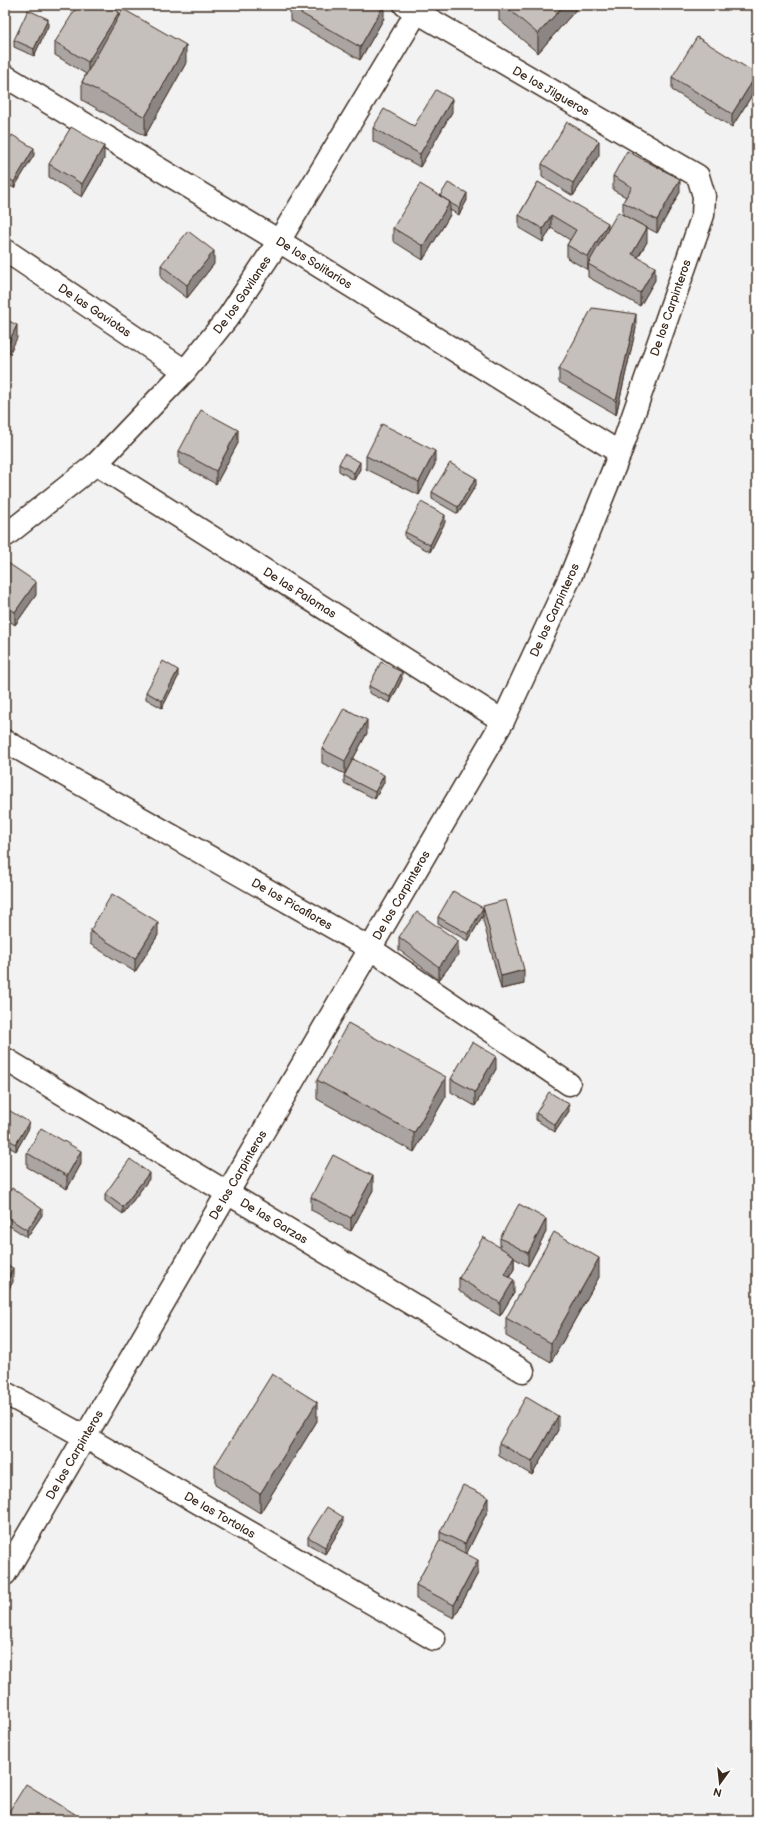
<svg xmlns="http://www.w3.org/2000/svg" width="762" height="1825" viewBox="0 0 762 1825" font-family="'Balsamiq Sans',sans-serif">
  <style>
    .lines { fill: none; stroke-linecap: round; stroke-linejoin: round }
    .street-casing { stroke: #3b2a1e; stroke-width: 25 }
    .street { stroke: #fff; stroke-width: 22 }
    .wall { fill: #aaa5a3; stroke: #3b2a1e }
    .shaded-wall { fill: #8b8684; stroke: #3b2a1e }
    .building { fill: #c6c0bd; stroke: #3b2a1e }
    .labels { text-anchor: middle; stroke-width: 3.5; stroke-linejoin: round; paint-order: stroke }
    .street-label { font-size: 12px; fill: #3b2a1e; stroke: #fff }
  </style>
  <rect width="100%" height="100%" fill="#f3f2f2"/>
  <filter id="ink" filterUnits="userSpaceOnUse"><feTurbulence type="fractalNoise" baseFrequency=".025" numOctaves="2"/><feDisplacementMap in="SourceGraphic" scale="8" xChannelSelector="R" yChannelSelector="G"/><feConvolveMatrix kernelMatrix="1 2 1 2 8 2 1 2 1" color-interpolation-filters="sRGB"/></filter>
  <g filter="url(#ink)">
    <g class="lines">
      <defs>
        <g id="street">
          <path id="s1" d="M5,76L279,241L620,453"/>
          <path id="s2" d="M5,250L185,371"/>
          <path id="s3" d="M96,464L503,721"/>
          <path id="s4" d="M5,536L96,464L185,371L229,316L279,241L421,5"/>
          <path id="s5" d="M5,741L371,949L569,1084"/>
          <path id="s6" d="M5,1059L523,1371"/>
          <path id="s7" d="M5,1393L85,1437L434,1639"/>
          <path id="s8" d="M5,1574L503,721L571,575L620,453L703,215L704,196L698,176L405,5"/>
        </g>
      </defs>
      <use href="#street" class="street-casing"/>
      <use href="#street" class="street"/>
    </g>
    <path class="wall" d="M499,5H580L538,53L499,20Z
      M290,7L384,18L360,60L290,20Z
      M119,17L186,63L145,136L82,100V82L86,74L55,55V42Z
      M48,26L34,56L14,47V40Z
      M672,77L757,87L732,127L672,90Z
      M452,112L420,167L373,141V128L414,126Z
      M5,147L34,155L14,188L5,183Z
      M599,155L573,196L542,177V164Z
      M104,159L82,197L49,177V164Z
      M613,176L680,192L657,233L623,215V202L626,197L613,190Z
      M538,182L608,229L647,242L638,257L655,280L640,306L588,277V269V270L567,258V245L570,240L551,228L543,242L519,228V215Z
      M440,196L467,200L459,215L450,210V215L423,260L393,241V228Z
      M214,264L187,298L161,278V265Z
      M636,328L616,415L559,382V369Z
      M238,443L216,484L179,464V451Z
      M366,456L435,464L419,495L366,469Z
      M339,464L360,469L354,480L339,471Z
      M476,485L458,514L432,499V492Z
      M445,522L430,552L405,538V532Z
      M5,561L36,595L15,625L5,618Z
      M178,677L162,708L146,699V692Z
      M402,679L390,703L369,693V686Z
      M367,733L353,759L384,782L375,799L344,783V776L345,774L322,763V749Z
      M483,908L524,984L501,989L483,920V915L468,941L438,924V917Z
      M90,931L158,935L135,972L90,944Z
      M399,937L458,955L439,980L399,950Z
      M496,1069L475,1106L451,1092V1079Z
      M317,1080L446,1096L414,1152L317,1099Z
      M5,1108L29,1128L16,1151L5,1145Z
      M569,1111L555,1132L536,1120V1113Z
      M27,1153L81,1164L67,1189L27,1167Z
      M149,1179L123,1214L105,1201V1194Z
      M373,1190L351,1231L311,1210V1197Z
      M5,1198L42,1215L27,1237L5,1223Z
      M546,1232L528,1266L514,1258V1269L509,1277L514,1293L500,1316L459,1291V1278L500,1248V1238Z
      M599,1277L551,1362L506,1336V1318Z
      M317,1421L260,1513L215,1485V1466Z
      M558,1430L532,1475L499,1456V1443Z
      M488,1510L466,1554L478,1573L454,1618L416,1599V1585L440,1541V1532Z
      M343,1524L325,1554L308,1544V1537Z"/>
    <path class="shaded-wall" d="M384,5V18L360,60V47Z
      M564,5H580L538,53V34Z
      M119,12V25L88,75V62Z
      M48,19V26L34,56V49Z
      M186,45V63L145,136V117Z
      M757,74V87L732,127V114Z
      M452,99V112L420,167V154Z
      M599,141V155L573,196V183Z
      M104,146V159L82,197V184Z
      M34,148V155L14,188V182Z
      M680,179V192L657,233V220Z
      M467,193V200L459,215V208Z
      M450,202V215L423,260V246Z
      M551,215V228L543,242V229Z
      M608,223V236L588,264V270V257Z
      M647,228V242L632,267V254Z
      M214,251V264L187,298V285Z
      M655,267V280L640,306V293Z
      M636,314V328L616,415V401Z
      M17,325V338L5,363V350Z
      M238,430V443L216,484V471Z
      M435,451V464L419,495V482Z
      M360,462V469L354,480V473Z
      M476,478V485L458,514V507Z
      M445,515V522L430,552V545Z
      M36,582V595L15,625V612Z
      M178,670V677L162,708V701Z
      M402,672V679L390,703V697Z
      M367,720V733L345,774V761Z
      M384,775V782L375,799V792Z
      M483,908V915L468,941V934Z
      M158,922V935L135,972V959Z
      M458,941V955L439,980V967Z
      M524,970V984L501,989V976Z
      M496,1056V1069L475,1106V1092Z
      M446,1077V1096L414,1152V1133Z
      M569,1104V1111L555,1132V1125Z
      M29,1122V1128L16,1151V1144Z
      M81,1151V1164L67,1189V1176Z
      M149,1173V1179L123,1214V1207Z
      M373,1176V1190L351,1231V1218Z
      M42,1209V1215L27,1237V1230Z
      M546,1219V1232L528,1266V1253Z
      M514,1256V1269L504,1287V1274Z
      M599,1258V1277L551,1362V1343Z
      M13,1268V1282L5,1296V1283Z
      M514,1280V1293L500,1316V1303Z
      M317,1402V1421L260,1513V1494Z
      M558,1416V1430L532,1475V1462Z
      M488,1497V1510L465,1557V1544Z
      M343,1517V1524L325,1554V1547Z
      M478,1560V1573L454,1618V1605Z
      M75,1814V1820H71Z"/>
    <path class="building" d="M78,5H108L119,12L88,62L55,42Z
      M292,5H384L360,47L290,7Z
      M504,5H564L538,34Z
      M123,9L186,45L145,117L82,82Z
      M28,10L48,19L34,49L14,40Z
      M697,37L757,74L732,114L672,77Z
      M436,90L452,99L420,154L373,128L384,109L414,126Z
      M567,122L599,141L573,183L542,164Z
      M71,127L104,146L82,184L49,164Z
      M12,135L34,148L14,182L5,176V147Z
      M627,151L680,179L657,220L623,202L632,187L613,176Z
      M538,182L608,223L588,257L567,245L576,230L551,215L543,229L519,215Z
      M448,183L467,193L459,208L450,203V202L440,196Z
      M420,184L450,202L423,246L393,228Z
      M618,212L647,228L632,254L655,267L640,293L588,264Z
      M188,231L214,251L187,285L161,265Z
      M592,308L636,314L616,401L559,369Z
      M5,319L17,325L5,350Z
      M201,410L238,430L216,471L179,451Z
      M382,424L435,451L419,482L366,456Z
      M344,454L360,462L354,473L339,464Z
      M450,463L476,478L458,507L432,492Z
      M421,502L445,515L430,545L405,532Z
      M5,561L36,582L15,612L5,605Z
      M163,661L178,670L162,701L146,692Z
      M381,662L402,672L390,697L369,686Z
      M344,708L367,720L345,761L322,749Z
      M353,759L384,775L375,792L344,776Z
      M453,891L483,908L468,934L438,917Z
      M112,894L158,922L135,959L90,931Z
      M506,900L524,970L501,976L483,906Z
      M417,912L458,941L439,967L399,937Z
      M348,1023L446,1077L414,1133L317,1080Z
      M472,1042L496,1056L475,1092L451,1079Z
      M549,1092L569,1104L555,1125L536,1113Z
      M5,1108L29,1122L16,1144L5,1138Z
      M41,1128L81,1151L67,1176L27,1153Z
      M333,1155L373,1176L351,1218L311,1197Z
      M130,1159L149,1173L123,1207L105,1194Z
      M12,1188L42,1209L27,1230L5,1216V1198Z
      M519,1204L546,1219L528,1253L500,1238Z
      M554,1232L599,1258L551,1343L506,1318Z
      M483,1237L514,1256L504,1274L514,1280L500,1303L459,1278Z
      M5,1264L13,1268L5,1283Z
      M272,1374L317,1402L260,1494L215,1466Z
      M526,1397L558,1416L532,1462L499,1443Z
      M463,1485L488,1497L465,1544L440,1532Z
      M327,1507L343,1517L325,1547L308,1537Z
      M440,1540L478,1560L454,1605L416,1585Z
      M26,1784L75,1814L71,1820H5V1818Z"/>
  </g>
  <g class="labels">
    <g class="street-label">
      <text transform="translate(551 91) rotate(30)" y="4">De los Jilgueros</text>
      <text dy="4" stroke="none"><textPath href="#s1" startOffset="361">De los Solitarios</textPath></text>
      <text dy="4" stroke="none"><textPath href="#s4" startOffset="340">De los Gavilanes</textPath></text>
      <text dy="4" stroke="none"><textPath href="#s8" startOffset="1434">De los Carpinteros</textPath></text>
      <text dy="4" stroke="none"><textPath href="#s2" startOffset="108">De las Gaviotas</textPath></text>
      <text dy="4" stroke="none"><textPath href="#s3" startOffset="241">De las Palomas</textPath></text>
      <text dy="4" stroke="none"><textPath href="#s8" startOffset="1110">De los Carpinteros</textPath></text>
      <text dy="4" stroke="none"><textPath href="#s8" startOffset="786">De los Carpinteros</textPath></text>
      <text dy="4" stroke="none"><textPath href="#s5" startOffset="330">De los Picaflores</textPath></text>
      <text dy="4" stroke="none"><textPath href="#s8" startOffset="462">De los Carpinteros</textPath></text>
      <text dy="4" stroke="none"><textPath href="#s6" startOffset="314">De las Garzas</textPath></text>
      <text dy="4" stroke="none"><textPath href="#s8" startOffset="138">De los Carpinteros</textPath></text>
      <text dy="4" stroke="none"><textPath href="#s7" startOffset="247">De las Tortolas</textPath></text>
    </g>
  </g>
  <rect width="762" height="1825" fill="none" stroke="#fff" stroke-width="20"/>
  <rect x="10" y="10" width="742" height="1805" fill="none" stroke="#3b2a1e" stroke-width="1.5" filter="url(#ink)"/>
  <g transform="translate(720 1783) rotate(195)" stroke="#ffffff" stroke-width="3" paint-order="stroke">
  <path d="M0-3L7 15L0 10L-7 15Z" fill="#3b2a1e"/>
  <text y="-6" font-size="11" font-weight="bold" text-anchor="middle" fill="#3b2a1e">N</text>
  </g>
</svg>
